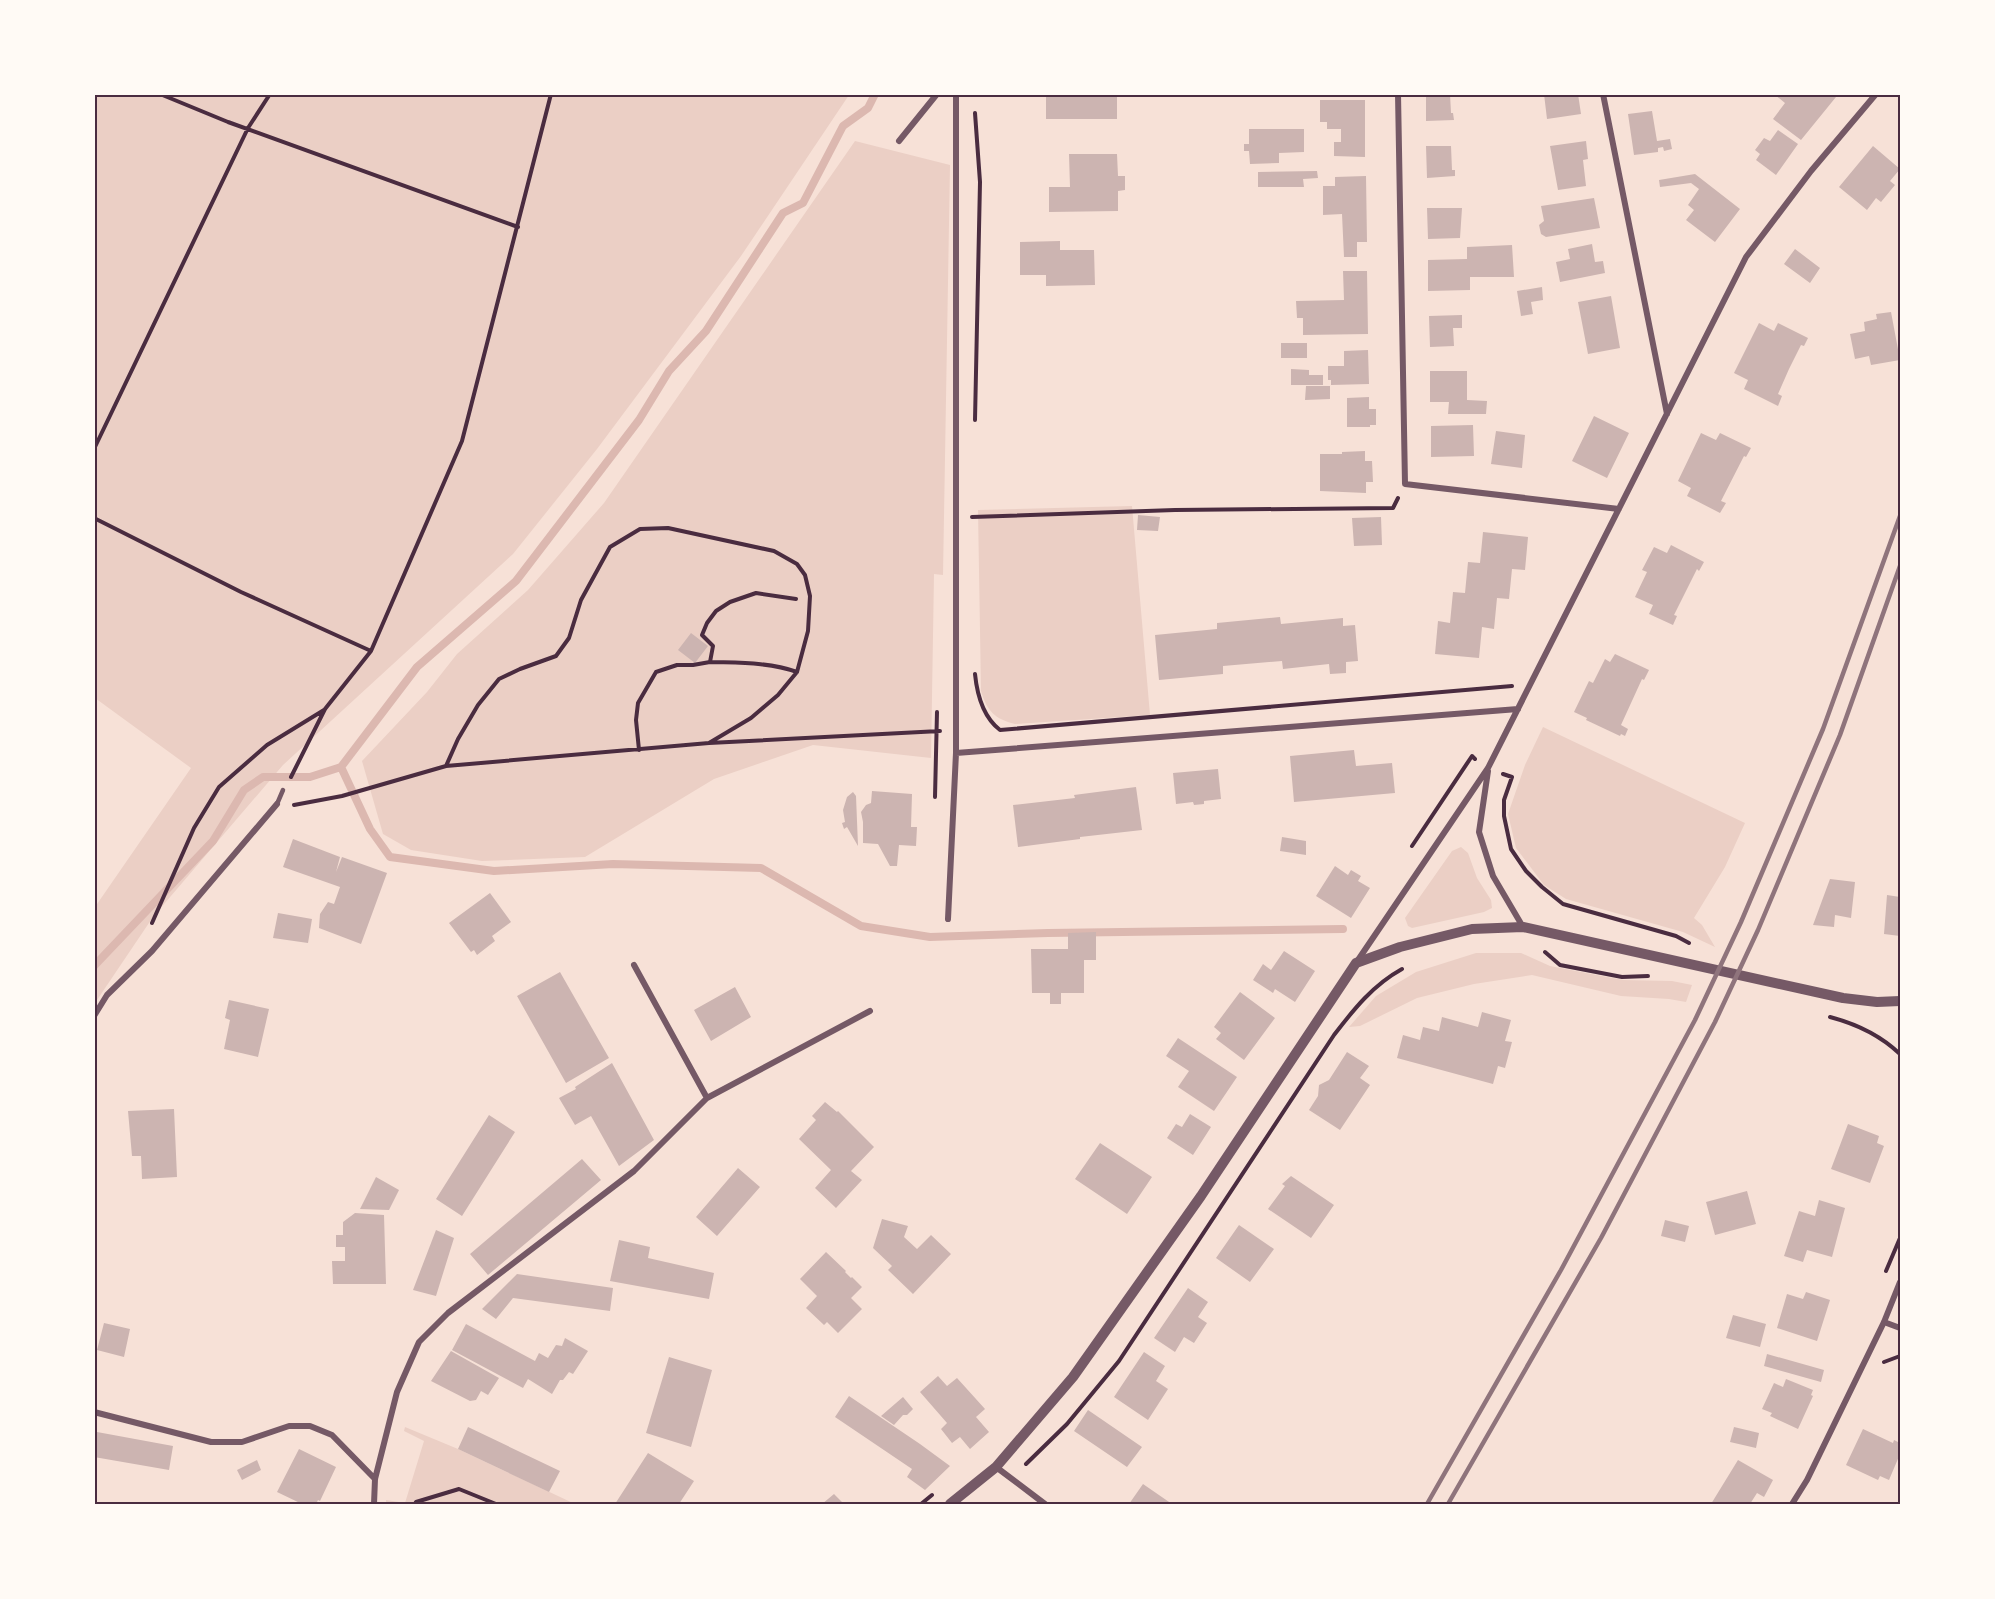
<svg xmlns="http://www.w3.org/2000/svg" width="1995" height="1599" viewBox="0 0 1995 1599" font-family="'IBM Plex Sans',sans-serif">
  <style>
    .green { fill: #ebcfc5 }
    .lines { fill: none; stroke-linecap: round; stroke-linejoin: round }
    .stream { stroke: #dcb8b0; stroke-width: 8 }
    .building { fill: #ccb4b1 }
    .path { stroke: #4a2c40; stroke-width: 4 }
    .service { stroke: #755966; stroke-width: 4.5 }
    .minor { stroke: #755966; stroke-width: 6 }
    .tertiary { stroke: #755966; stroke-width: 10 }
    .rail { stroke: #8f747c; stroke-width: 4.5 }
    .neatline { fill: none; stroke: #4a2c40; stroke-width: 2 }
  </style>
  <rect width="100%" height="100%" fill="#f7e1d7"/>
  <path class="green" d="M95,95H849L741,256L597,449L513,554L283,765L153,917L95,1003V907L191,768L95,698Z
    M855,141L950,165L943,575L934,574L931,758L813,745L714,779L585,857L482,861L411,850L383,834L362,761L427,692L457,654L528,590L604,503Z
    M1132,506L1150,715L1015,724C995,719 987,711 981,691L978,510Z
    M1543,727L1745,823L1725,867L1694,918L1702,925L1715,947L1683,932L1566,899L1544,885L1516,848L1508,814L1525,765Z
    M1461,847L1468,853L1477,878L1491,900L1492,908L1484,912L1412,928L1408,926L1405,918L1452,851Z
    M1476,953H1521L1550,966L1623,980L1672,981L1692,985L1686,1002L1669,999L1621,996L1532,975L1474,984L1417,998L1360,1026L1349,1027L1376,996L1416,972Z
    M405,1427L458,1449L575,1504H386V1500L405,1503L424,1441L404,1431Z"/>
  <g class="lines">
    <path class="stream" d="M341,767L370,829L390,857L494,871L613,864L761,868L861,926L930,937L1048,933L1343,929
      M94,966L213,841L244,790L263,777H310L341,767L417,667L516,581L639,420L669,371L706,331L783,213L803,203L843,126L868,108L875,94"/>
  </g>
  <path class="building" d="M1046,94H1117V119H1046Z
    M1426,94H1450L1451,113H1453L1454,120L1426,121Z
    M1544,94H1578L1581,114L1547,119Z
    M1774,94H1834L1836,97L1801,140L1773,119L1785,103Z
    M1320,100H1365V157L1334,156V142H1341V129H1327V122H1320Z
    M1652,111L1657,141L1670,139L1672,149L1664,151L1663,147L1658,148V152L1634,155L1628,114Z
    M1249,129H1304V152L1279,153V163L1250,164L1249,151H1244V144H1249Z
    M1778,130L1798,144L1776,175L1756,160L1760,154L1755,150L1764,138L1770,141Z
    M1586,141L1588,159L1583,160L1586,186L1558,190L1550,146Z
    M1426,146H1451L1452,170H1455V176L1427,178Z
    M1873,146L1900,169L1890,181L1895,185L1881,202L1876,198L1867,210L1839,187Z
    M1069,154H1117L1118,176H1125V190L1118,191V211L1049,212V187H1070Z
    M1317,171L1318,178L1303,179L1304,187H1258V172Z
    M1695,174L1740,209L1715,242L1686,220L1694,210L1688,205L1699,189L1691,183L1660,187L1659,180Z
    M1366,176L1367,242H1357V257H1344L1342,214L1323,215V186H1335V177Z
    M1594,198L1600,228L1546,237L1541,234L1539,225L1544,221L1541,206Z
    M1427,208H1462L1460,238L1428,239Z
    M1060,241V250H1094L1095,285L1046,286V275H1020V242Z
    M1592,244L1595,262L1603,261L1605,273L1560,282L1556,262L1570,259L1568,249Z
    M1512,245L1514,277H1470V290L1428,291V260L1467,259V247Z
    M1795,249L1820,268L1810,283L1784,264Z
    M1343,271H1367L1368,334L1303,335V318H1297L1296,301L1344,300Z
    M1542,287L1543,300L1531,302L1533,314L1521,316L1517,291Z
    M1611,296L1620,348L1588,354L1578,302Z
    M1891,312L1900,360L1871,365L1869,356L1855,359L1850,334L1865,331L1864,322L1877,319L1876,314Z
    M1462,315V328H1453L1454,346L1430,347L1429,316Z
    M1759,323L1774,331L1778,323L1808,338L1804,346L1801,345L1789,369L1778,394L1782,396L1778,406L1744,389L1748,380L1734,373Z
    M1281,343H1307V358H1281Z
    M1368,350L1369,384L1331,385V380H1328V366H1344V351Z
    M1291,369L1309,370V375H1323V385H1291Z
    M1430,371H1467V400L1487,401L1486,414H1448L1449,402H1430Z
    M1306,386H1330V399L1305,400Z
    M1369,397V409H1376V425H1370V427H1347V398Z
    M1594,416L1629,433L1607,478L1572,461Z
    M1473,425L1474,456L1431,457V426Z
    M1496,431L1525,435L1522,468L1491,464Z
    M1701,433L1716,440L1720,433L1751,448L1746,457L1744,456L1721,501L1726,503L1720,513L1687,496L1691,488L1678,481Z
    M1365,451V461H1372L1373,482H1366V493L1320,491V454H1342V452Z
    M1138,515L1160,517L1158,531L1137,530Z
    M1381,517L1382,545L1354,546L1352,518Z
    M1483,532L1528,537L1525,570L1512,569L1509,599L1497,598L1494,629L1482,627L1479,658L1435,654L1438,621L1450,623L1453,592L1465,593L1468,562L1480,563Z
    M1671,545L1704,562L1699,571L1697,569L1674,615L1677,616L1673,625L1649,614L1653,605L1635,597L1647,572L1642,570L1654,547L1667,553Z
    M1280,617L1281,624L1343,618V626L1355,625L1358,661L1346,662V673L1330,674L1329,664L1283,669L1282,661L1223,666V674L1159,680L1155,635L1217,629V623Z
    M691,633L708,646L695,663L678,650Z
    M1615,654L1649,670L1644,680L1642,679L1621,725L1628,729L1625,736L1621,734L1620,736L1586,720L1587,718L1574,712L1589,681L1593,683L1605,659L1610,662Z
    M1354,750L1356,766L1392,763L1395,793L1294,802L1290,756Z
    M1218,769L1221,799L1204,801V804L1194,805L1193,802L1176,804L1173,773Z
    M1136,787L1142,830L1080,837V839L1018,847L1013,805L1075,798L1074,795Z
    M872,791L912,794L911,827H917L916,846L899,845L897,866H890L878,844L863,843V822L861,812L866,805L871,803Z
    M853,792L856,796L858,846L847,827L844,829L842,823L845,822L843,810L847,797Z
    M1282,837L1306,841V855L1280,851Z
    M293,839L340,857L336,872L342,857L387,873L361,944L319,928L320,914L328,902L334,904L340,887L283,867Z
    M1335,866L1348,875L1351,870L1361,876L1358,881L1370,888L1351,918L1316,896Z
    M1830,879L1855,882L1851,918L1835,915L1834,927L1813,925Z
    M490,893L511,922L492,936L495,941L477,955L474,950L471,952L449,923Z
    M1887,895L1900,897V936L1884,934Z
    M278,913L312,919L308,943L273,938Z
    M1096,932V960H1084V993H1061V1004H1050V993H1032L1031,949H1068V933Z
    M1284,951L1315,971L1295,1002L1275,989L1273,993L1253,980L1263,964L1271,970Z
    M560,972L609,1058L566,1083L517,996Z
    M735,987L751,1017L711,1041L694,1010Z
    M1240,992L1275,1018L1244,1060L1216,1039L1221,1033L1214,1027Z
    M229,1000L269,1009L258,1057L224,1049L230,1020L225,1018Z
    M1482,1012L1511,1020L1505,1041L1512,1042L1505,1068L1498,1066L1493,1084L1397,1058L1403,1035L1420,1040L1423,1027L1439,1031L1442,1017L1478,1027Z
    M1178,1038L1237,1077L1214,1111L1178,1087L1189,1071L1166,1056Z
    M1347,1052L1369,1066L1360,1078L1370,1085L1340,1130L1309,1110L1318,1096L1319,1085L1329,1080Z
    M612,1063L654,1140L619,1166L591,1116L575,1125L559,1098L576,1089L575,1087Z
    M825,1102L837,1112L838,1111L874,1147L851,1171L862,1180L836,1208L815,1188L831,1170L799,1139L816,1120L812,1116Z
    M174,1109L177,1177L142,1179L141,1156H132L128,1111Z
    M1190,1114L1211,1127L1193,1155L1167,1138L1176,1124L1182,1127Z
    M489,1115L515,1132L462,1216L436,1199Z
    M1848,1124L1879,1136L1877,1143L1884,1146L1870,1183L1831,1169Z
    M1100,1143L1152,1177L1127,1214L1075,1179Z
    M582,1159L601,1180L488,1275L470,1254Z
    M738,1168L760,1187L717,1236L696,1217Z
    M1291,1176L1334,1205L1311,1238L1268,1209L1285,1186L1282,1184Z
    M376,1177L399,1190L389,1210L360,1209Z
    M1747,1191L1756,1224L1715,1235L1706,1202Z
    M1819,1200L1845,1208L1832,1257L1807,1250L1803,1262L1784,1256L1799,1211L1815,1216Z
    M355,1213L384,1215L386,1284H333L332,1261H345V1247H336V1235H343V1222Z
    M882,1219L908,1226L904,1237L917,1249L931,1235L951,1254L913,1294L888,1270L892,1266L873,1248Z
    M1665,1220L1689,1226L1685,1242L1661,1236Z
    M1239,1225L1274,1249L1250,1282L1216,1258Z
    M436,1230L454,1238L436,1296L413,1290Z
    M619,1240L650,1247L648,1258L714,1273L709,1299L610,1281Z
    M826,1252L846,1271L845,1272L851,1278L852,1277L862,1287L851,1298L862,1309L838,1333L827,1322L824,1325L806,1308L817,1296L800,1279Z
    M517,1274L613,1288L610,1311L513,1298L496,1319L482,1309Z
    M1188,1288L1208,1302L1198,1317L1207,1323L1194,1343L1184,1337L1175,1352L1154,1338Z
    M1806,1292L1830,1300L1817,1341L1777,1328L1787,1294L1803,1299Z
    M1733,1315L1766,1324L1760,1347L1726,1338Z
    M104,1323L130,1329L124,1357L97,1350Z
    M466,1324L535,1361L539,1353L548,1358L556,1345L562,1346L565,1338L588,1351L573,1374L569,1372L563,1380H560L552,1394L528,1379L523,1388L452,1350Z
    M451,1351L499,1378L488,1395L481,1391L476,1400L470,1401L431,1381Z
    M1144,1352L1165,1366L1156,1381L1168,1389L1148,1420L1114,1397Z
    M1767,1354L1824,1370L1821,1382L1764,1366Z
    M669,1357L712,1370L691,1447L646,1433Z
    M938,1376L947,1386L957,1378L985,1409L976,1417L989,1432L970,1449L960,1437L952,1443L941,1429L947,1423L920,1392Z
    M1786,1379L1813,1390L1811,1395L1813,1396L1798,1429L1770,1416L1772,1413L1762,1409L1774,1383L1783,1387Z
    M849,1396L920,1444L950,1466L925,1490L907,1477L912,1469L835,1417Z
    M903,1397L913,1409L907,1415H903L894,1425L881,1416Z
    M1088,1410L1142,1447L1127,1467L1074,1431Z
    M468,1427L560,1471L549,1492L458,1449Z
    M1734,1427L1759,1433L1756,1448L1730,1442Z
    M1863,1429L1893,1443L1894,1440L1900,1443V1454L1889,1480L1880,1476L1878,1480L1846,1465Z
    M97,1432L173,1446L169,1470L94,1457Z
    M299,1449L336,1467L320,1501L318,1500L316,1504H302L277,1492Z
    M648,1453L694,1481L679,1504H615Z
    M257,1460L261,1470L242,1480L237,1470Z
    M1738,1460L1773,1480L1764,1497L1757,1493L1750,1504H1711Z
    M1143,1484L1172,1504H1129Z
    M834,1494L844,1504H822Z"/>
  <g class="lines">
    <path class="path" d="M160,94L228,122L518,227
      M975,113L980,182L975,420
      M94,449L248,128L270,94
      M972,517L1175,510L1393,508L1398,498
      M94,518L241,592L371,651
      M710,662C739,663 769,662 797,672
      M975,674C977,694 983,717 1000,730L1512,686
      M639,750L636,720L638,703L656,672L677,665H693L710,662L713,646L702,635L707,623L716,611L730,602L756,593L796,599
      M446,766L458,739L478,705L499,679L520,669L556,656L569,638L581,600L610,547L640,529L668,528L774,551L797,564L805,575L810,596L808,631L797,672L778,695L751,718L709,743
      M1503,774L1512,777L1504,800V816L1511,849L1526,871L1542,887L1563,904L1676,936L1689,943
      M291,777L325,709L371,651L462,441L551,94
      M935,797L937,712
      M294,805L342,796L446,766L709,743L940,731
      M1412,846L1472,756L1475,759
      M152,923L194,828L219,787L267,745L324,710
      M1545,952L1560,965L1622,977L1648,976
      M1830,1017C1857,1024 1880,1035 1900,1054
      M1886,1271L1900,1238
      M1884,1362L1900,1356
      M1026,1464L1067,1424L1119,1361L1334,1035C1354,1009 1373,985 1402,969
      M415,1504L416,1502L459,1489L496,1504
      M921,1504L932,1495"/>
    <path class="service" d="M277,804L283,790"/>
    <path class="minor" d="M1398,94L1405,484L1619,509
      M1603,94L1667,414
      M899,141L937,94
      M956,753L1518,709
      M1488,771L1479,832L1493,876L1523,927
      M948,919L956,753V94
      M1358,960L1488,768L1746,257L1811,171L1876,94
      M634,965L707,1098
      M94,1016L107,995L152,951L277,804
      M1884,1322L1900,1328
      M94,1412L211,1442H242L289,1426H310L332,1435L375,1479
      M996,1467L1045,1504
      M374,1504L375,1479L397,1392L419,1342L448,1313L634,1171L707,1098L870,1011
      M1792,1504L1807,1480L1884,1322L1900,1282"/>
    <path class="tertiary" d="M950,1504L996,1467L1073,1377L1201,1196L1356,963L1400,947L1472,929L1523,927L1843,998L1877,1002L1900,1001"/>
    <path class="rail" d="M1427,1504L1561,1270L1695,1020L1741,922L1823,729L1900,516
      M1448,1504L1601,1238L1715,1022L1758,930L1840,735L1900,566"/>
  </g>
  <rect width="1995" height="1599" fill="none" stroke="#fffaf5" stroke-width="192"/>
  <rect x="96" y="96" width="1803" height="1407" class="neatline"/>
</svg>
